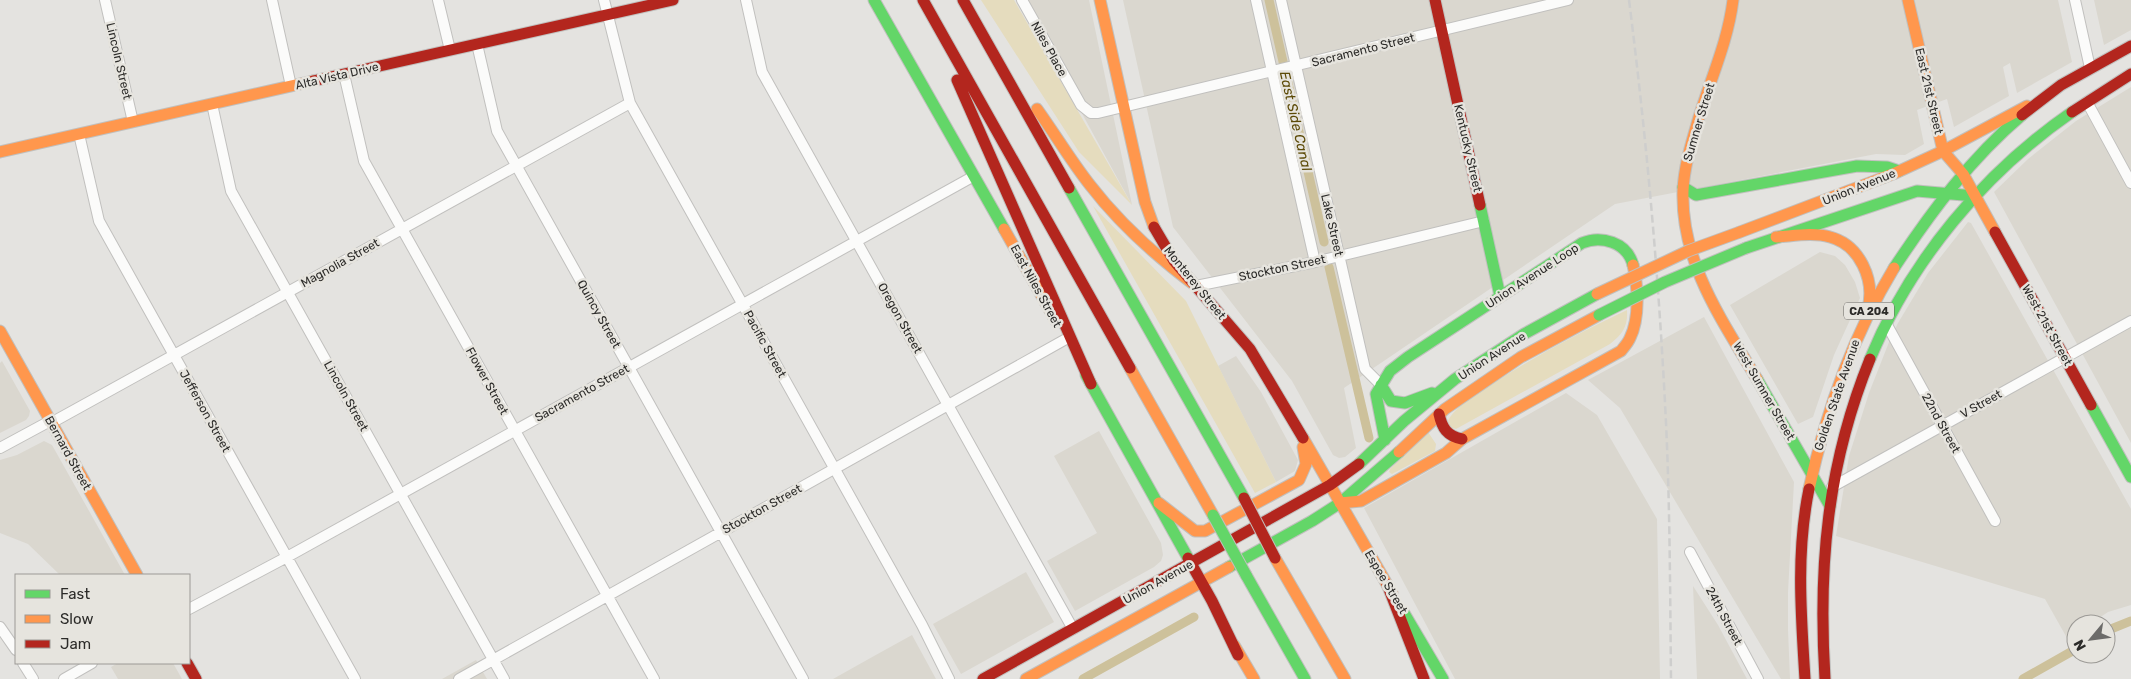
<svg xmlns="http://www.w3.org/2000/svg" width="2131" height="679" viewBox="0 0 2131 679" font-family="Rubik,sans-serif">
  <style>
    .built { fill: #dad7cf }
    .green { fill: #e5dcbe }
    .lines { fill: none; stroke-linecap: round; stroke-linejoin: round }
    .canal { stroke: #cdc19b; stroke-width: 9 }
    .street-casing { stroke: #c1c0be; stroke-width: 12 }
    .fast-casing { stroke: #c1c0be; stroke-width: 13 }
    .slow-casing { stroke: #c1c0be; stroke-width: 13 }
    .jam-casing { stroke: #c1c0be; stroke-width: 13 }
    .street { stroke: #fbfbfa; stroke-width: 10 }
    .fast { stroke: #63d668; stroke-width: 11 }
    .slow { stroke: #ff974d; stroke-width: 11 }
    .jam { stroke: #b3261e; stroke-width: 11 }
    .rail { stroke: #cececd; stroke-width: 2.5; stroke-dasharray: 8 4; stroke-linecap: butt }
    .fast-bridge-casing { stroke: #c1c0be; stroke-width: 13; stroke-linecap: butt }
    .slow-bridge-casing { stroke: #c1c0be; stroke-width: 13; stroke-linecap: butt }
    .jam-bridge-casing { stroke: #c1c0be; stroke-width: 13; stroke-linecap: butt }
    .fast-bridge { stroke: #63d668; stroke-width: 11 }
    .slow-bridge { stroke: #ff974d; stroke-width: 11 }
    .jam-bridge { stroke: #b3261e; stroke-width: 11 }
    .labels { text-anchor: middle; stroke-width: 5; stroke-linejoin: round; paint-order: stroke }
    .shield { fill: #e6e4de; stroke: #64625f; stroke-width: 1 }
    .shield-label { font-size: 11px; font-weight: bold; fill: #2c2b29 }
    .street-label { font-size: 12px; fill: #2c2b29; stroke: #e6e4de }
    .water-label { font-size: 14px; font-style: italic; fill: #5c4a07; stroke: #e6e4de }
  </style>
  <rect width="100%" height="100%" fill="#e4e3e0"/>
  <path class="built" d="M1020,0H1089L1132,205Z
    M1123,0H2058L2072,62L2017,93L2010,63L2003,67L2009,96L1954,127L1947,99L1917,110L1924,144L1905,155L1876,154L1615,204L1344,388L1356,448L1345,457L1339,458L1333,455L1292,381L1173,227Z
    M2094,0H2131V30L2104,45Z
    M2131,87V443L1994,192L2028,159L2076,121Z
    M1968,222L1971,223L2131,509V605L2108,612L2090,624H2076V632L2067,638L2045,599L1836,536L1849,456L1869,393L1891,337L1898,323L1928,273Z
    M1820,252L1835,256L1845,265L1855,282L1860,298L1834,355L1813,417L1798,424L1730,305Z
    M1704,317L1794,482L1788,592V630L1790,679H1781L1775,669L1620,408L1588,380Z
    M1236,356L1261,392L1298,460L1295,471L1276,482L1218,366Z
    M2,361L30,411L29,416L26,420L0,433V363Z
    M1566,393L1597,415L1657,519L1660,679H1455L1364,508Z
    M1099,431L1161,543L1163,555L1161,561L1154,567L1075,611L1047,561L1097,533L1054,456Z
    M44,441L52,445L125,575H60L28,544L0,533V460L17,455Z
    M1026,572L1054,622L961,674L933,624Z
    M1693,586L1718,625L1747,679H1697Z
    M912,635L936,679H833L874,656Z
    M476,660L487,679H442Z
    M118,663H173L182,679H118L111,667Z"/>
  <path class="green" d="M981,0H1014L1132,205L1079,152Z
    M1093,206L1186,301L1276,482L1255,493Z
    M1627,310C1628,326 1623,334 1610,344L1456,429L1449,427L1448,421C1456,405 1477,394 1492,384C1537,355 1579,333 1627,310Z
    M1428,432L1436,444L1435,451L1392,474L1389,472L1390,469Z"/>
  <g class="lines">
    <path class="canal" d="M1269,0L1324,242
      M1329,267L1369,438
      M2106,631L2131,621
      M1083,679L1194,617
      M2023,679L2076,649"/>
    <defs>
      <path id="street" d="M105,0L133,122
        M272,0L291,86
        M438,0L450,50
        M604,0L630,103L922,625L949,679
        M746,0L762,72L1073,629
        M1022,0L1081,105L1091,113H1098L1568,0
        M1256,0L1315,262
        M1281,0L1365,369L1381,385
        M2075,0L2090,68
        M477,44L497,131L803,679
        M344,74L364,161L654,679
        M2087,102L2131,183
        M212,104L231,191L504,679
        M79,134L99,221L355,679
        M1196,286L1315,262L1484,221
        M1887,325L1995,521
        M51,423L630,103
        M0,448L50,421
        M1832,487L2131,321
        M1690,552L1758,679
        M189,609L287,557L974,176
        M0,627L16,650
        M23,663L33,679
        M64,679L92,663
        M459,679L1066,339"/>
      <path id="fast" d="M874,0L1004,229
        M1683,187L1696,195L1857,166L1887,167L1899,171
        M1069,188L1244,498
        M1480,205L1500,296
        M1746,248L1917,191L1975,196
        M1894,268C1931,212 1971,158 2022,115
        M1870,359C1911,260 1984,173 2072,112
        M1086,375L1188,558
        M1757,379L1830,506
        M1381,385L1391,401L1405,403L1432,393
        M2091,405L2131,477
        M1385,440L1376,394L1390,371L1408,357L1582,243C1601,235 1627,242 1633,265
        M1359,464L1404,421L1455,379L1524,334L1597,294
        M1229,567L1312,521L1340,503L1399,452
        M1246,575L1305,679
        M1404,613L1443,679"/>
      <path id="slow" d="M1100,0L1145,202L1154,227
        M1733,0C1728,41 1711,78 1699,117C1692,141 1684,166 1683,191C1681,263 1722,320 1757,379
        M1908,0L1943,151L1963,174L1995,232
        M1037,109C1055,134 1071,161 1090,185C1120,224 1157,257 1196,286
        M0,152L313,81
        M1004,229L1056,321
        M1740,232L1893,174L1943,151L2027,106
        M1776,237C1793,236 1813,232 1830,237C1860,245 1875,280 1868,308
        M0,331L137,575
        M1130,368L1213,515
        M1303,438L1392,593
        M1399,452L1445,409L1521,357L1599,315
        M1809,489C1826,411 1853,336 1894,268
        M1159,503L1195,531H1205L1299,480L1306,464L1303,447
        M1340,503L1361,501L1446,453L1462,439L1621,351C1624,347 1628,343 1630,338C1640,318 1638,286 1633,265
        M1275,558L1345,679
        M1234,645L1254,679
        M1026,679L1229,567"/>
      <path id="jam" d="M923,0L1130,368
        M963,0L1069,188
        M1435,0L1480,205
        M957,80L1091,384
        M313,81L673,0
        M2072,112L2131,74
        M2022,115L2061,85L2131,46
        M1154,227L1174,261L1250,349L1303,438
        M1995,232L2091,405
        M1439,414C1442,428 1447,436 1462,439
        M1188,558L1212,601L1238,655
        M1387,584L1424,679
        M187,663L196,679
        M983,679L1330,485L1359,464
        M1805,679C1801,615 1796,552 1809,489
        M1825,679C1818,566 1827,465 1870,359"/>
    </defs>
    <use href="#street" class="street-casing"/>
    <use href="#fast" class="fast-casing"/>
    <use href="#slow" class="slow-casing"/>
    <use href="#jam" class="jam-casing"/>
    <use href="#street" class="street"/>
    <use href="#fast" class="fast"/>
    <use href="#slow" class="slow"/>
    <use href="#jam" class="jam"/>
    <path class="rail" d="M1629,0C1646,134 1658,268 1665,403C1670,495 1670,587 1671,679"/>
    <defs>
      <path id="fast-bridge" d="M1599,315L1665,282L1746,248
        M1213,515L1246,575"/>
      <path id="slow-bridge" d="M1597,294L1688,251L1740,232"/>
      <path id="jam-bridge" d="M1244,498L1275,558"/>
    </defs>
    <use href="#fast-bridge" class="fast-bridge-casing"/>
    <use href="#slow-bridge" class="slow-bridge-casing"/>
    <use href="#jam-bridge" class="jam-bridge-casing"/>
    <use href="#fast-bridge" class="fast-bridge"/>
    <use href="#slow-bridge" class="slow-bridge"/>
    <use href="#jam-bridge" class="jam-bridge"/>
  </g>
  <g class="labels">
    <rect class="shield" x="1844" y="302.5" width="50" height="17" rx="4"/>
    <g class="shield-label">
      <text x="1869" y="315">CA 204</text>
    </g>
    <g class="street-label">
      <text transform="translate(1049 49) rotate(61)" y="4">Niles Place</text>
      <text transform="translate(1363 50) rotate(-14)" y="4">Sacramento Street</text>
      <text transform="translate(119 61) rotate(77)" y="4">Lincoln Street</text>
      <text transform="translate(337 76) rotate(-13)" y="4">Alta Vista Drive</text>
      <text transform="translate(1929 91) rotate(77)" y="4">East 21st Street</text>
      <text transform="translate(1699 122) rotate(-73)" y="4">Sumner Street</text>
      <text transform="translate(1468 148) rotate(77)" y="4">Kentucky Street</text>
      <text transform="translate(1859 187) rotate(-22)" y="4">Union Avenue</text>
      <text transform="translate(1332 225) rotate(77)" y="4">Lake Street</text>
      <text transform="translate(340 263) rotate(-29)" y="4">Magnolia Street</text>
      <text transform="translate(1282 268) rotate(-12)" y="4">Stockton Street</text>
      <text transform="translate(1532 276) rotate(-33)" y="4">Union Avenue Loop</text>
      <text transform="translate(1195 283) rotate(51)" y="4">Monterey Street</text>
      <text transform="translate(1036 286) rotate(61)" y="4">East Niles Street</text>
      <text transform="translate(599 314) rotate(61)" y="4">Quincy Street</text>
      <text transform="translate(900 318) rotate(61)" y="4">Oregon Street</text>
      <text transform="translate(2047 325) rotate(61)" y="4">West 21st Street</text>
      <text transform="translate(765 344) rotate(61)" y="4">Pacific Street</text>
      <text transform="translate(1492 356) rotate(-33)" y="4">Union Avenue</text>
      <text transform="translate(487 381) rotate(61)" y="4">Flower Street</text>
      <text transform="translate(1764 391) rotate(60)" y="4">West Sumner Street</text>
      <text transform="translate(582 393) rotate(-29)" y="4">Sacramento Street</text>
      <text transform="translate(1837 395) rotate(-71)" y="4">Golden State Avenue</text>
      <text transform="translate(346 396) rotate(61)" y="4">Lincoln Street</text>
      <text transform="translate(1981 404) rotate(-29)" y="4">V Street</text>
      <text transform="translate(205 411) rotate(61)" y="4">Jefferson Street</text>
      <text transform="translate(1941 423) rotate(61)" y="4">22nd Street</text>
      <text transform="translate(68 453) rotate(61)" y="4">Bernard Street</text>
      <text transform="translate(762 509) rotate(-29)" y="4">Stockton Street</text>
      <text transform="translate(1158 582) rotate(-29)" y="4">Union Avenue</text>
      <text transform="translate(1386 582) rotate(59)" y="4">Espee Street</text>
      <text transform="translate(1724 616) rotate(62)" y="4">24th Street</text>
    </g>
    <g class="water-label">
      <text transform="translate(1296 121) rotate(77)" y="5">East Side Canal</text>
    </g>
  </g>
  <rect x="15" y="574" width="175" height="90" fill="#e6e4de" stroke="#9c9a96"/>
  <rect x="25" y="590" width="25" height="8" fill="#63d668" stroke="#9c9a96"/>
  <text x="60" y="599" font-size="15" fill="#2c2b29">Fast</text>
  <rect x="25" y="615" width="25" height="8" fill="#ff974d" stroke="#9c9a96"/>
  <text x="60" y="624" font-size="15" fill="#2c2b29">Slow</text>
  <rect x="25" y="640" width="25" height="8" fill="#b3261e" stroke="#9c9a96"/>
  <text x="60" y="649" font-size="15" fill="#2c2b29">Jam</text>
  <g transform="translate(2091 639) rotate(241)"><circle r="24" fill="#e6e4de" stroke="#9c9a96"/>
  <path d="M0-4L9 19L0 12L-9 19Z" fill="#6c6b69"/>
  <text y="-8" font-size="14" font-weight="bold" text-anchor="middle" fill="#2c2b29">N</text>
  </g>
</svg>
